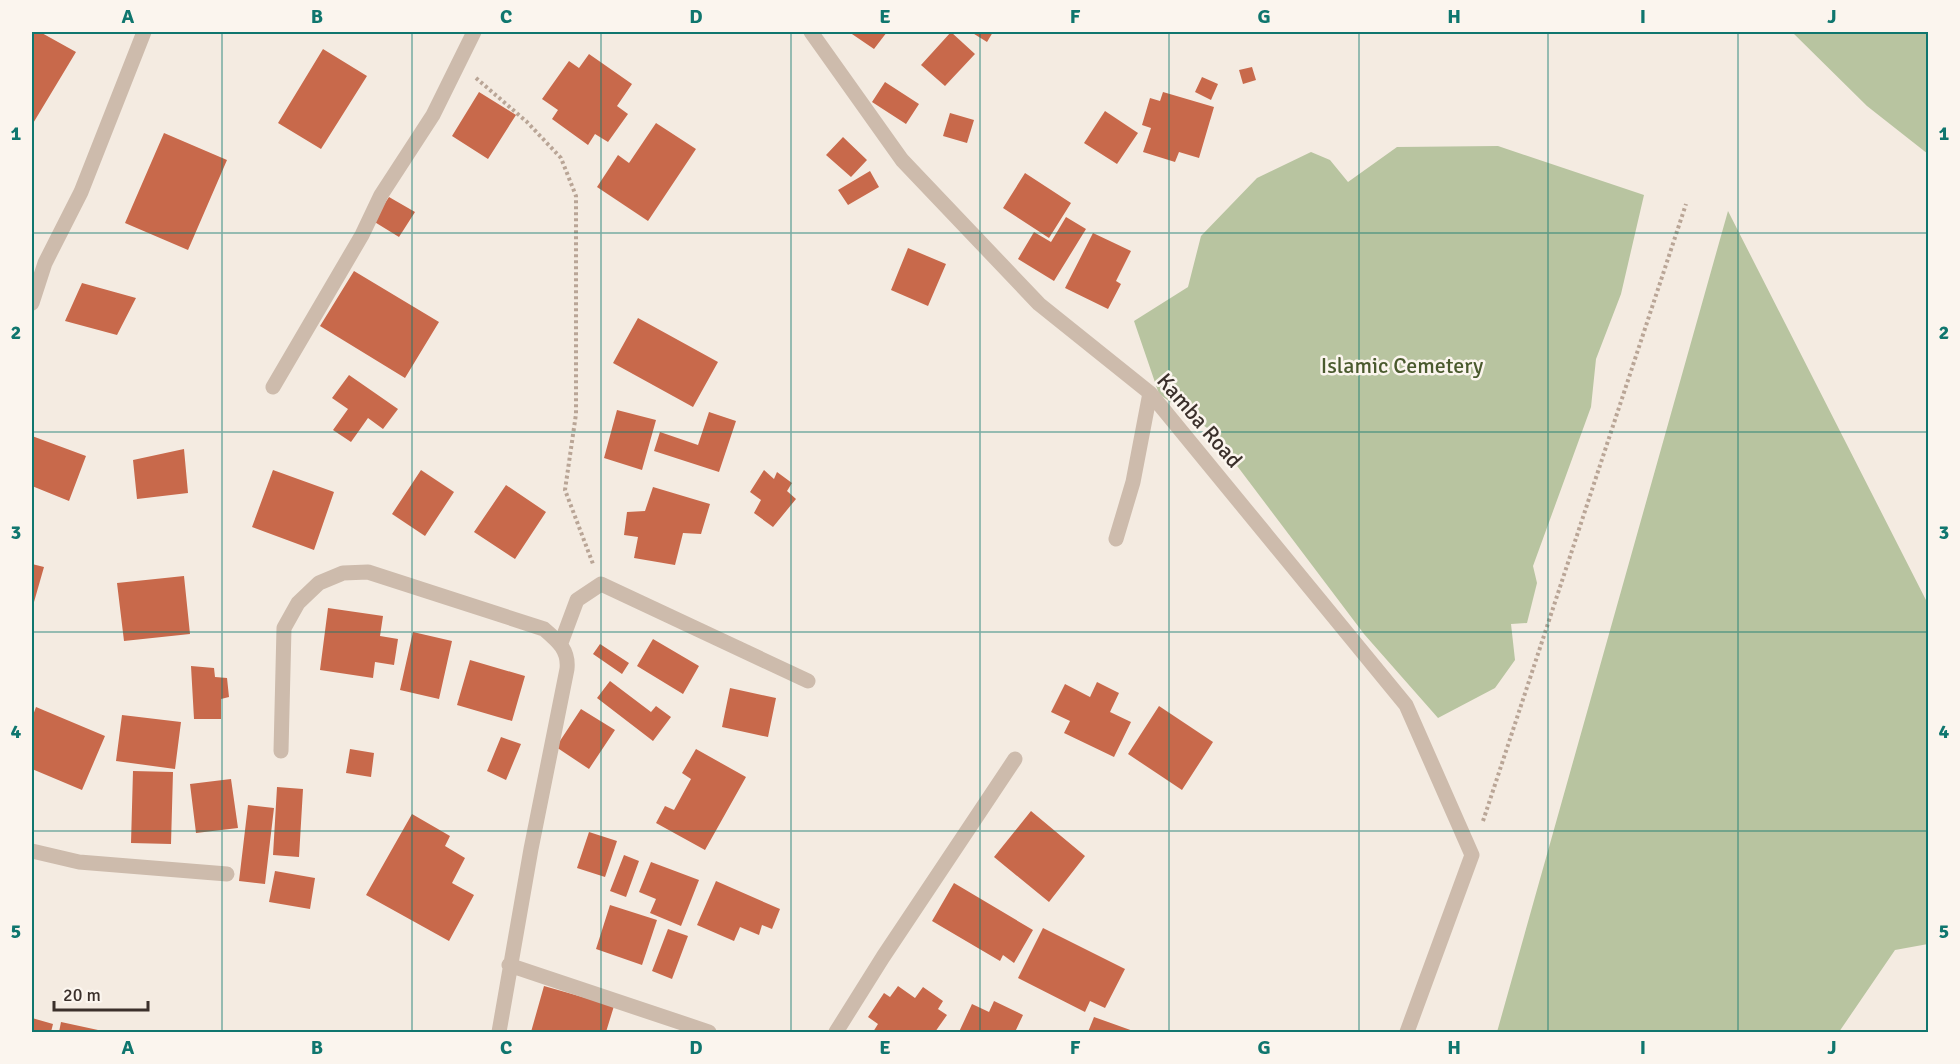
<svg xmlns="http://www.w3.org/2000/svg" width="1960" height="1064" viewBox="0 0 1960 1064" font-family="Signika,sans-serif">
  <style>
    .green { fill: #b8c4a0 }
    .building { fill: #c8694b }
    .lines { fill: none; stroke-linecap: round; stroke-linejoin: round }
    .path { stroke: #b9a596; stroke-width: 4; stroke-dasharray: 3 3; stroke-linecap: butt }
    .minor { stroke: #cdbbac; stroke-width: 15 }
    .grid { fill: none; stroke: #0f766e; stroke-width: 1.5; stroke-opacity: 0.55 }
    .labels { text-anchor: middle; stroke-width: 5; stroke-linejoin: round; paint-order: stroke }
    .park-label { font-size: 22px; fill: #4a5a2e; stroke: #fbf5ee }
    .street-label { font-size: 22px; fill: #3b302b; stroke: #fbf5ee }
    .neatline { fill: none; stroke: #0f766e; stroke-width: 2 }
    .grid-label { font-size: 20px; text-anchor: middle; font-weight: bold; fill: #0f766e }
  </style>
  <rect width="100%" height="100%" fill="#f4ebe1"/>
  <path class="green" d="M1792,32H1928V154L1867,106Z
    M1498,146L1644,195L1621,294L1596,359L1591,407L1533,566L1537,583L1527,623L1511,624L1515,660L1495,688L1438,718L1364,634L1210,430L1159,394L1134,321L1188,287L1201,236L1257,178L1311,152L1330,160L1348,182L1397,147Z
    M1728,211L1928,604V944L1895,950L1839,1032H1497Z"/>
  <path class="building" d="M32,32H40L76,52L32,125Z
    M849,32H887L874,49Z
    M951,32L975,54L945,86L921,65Z
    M971,32H993L987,42Z
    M323,49L367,76L321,149L278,123Z
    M589,54L632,84L617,106L628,114L608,142L595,134L588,145L552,119L558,110L542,99L569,61L579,68Z
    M1252,67L1256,80L1243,84L1239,70Z
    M1202,77L1218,84L1211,100L1195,92Z
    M885,82L919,104L906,124L872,102Z
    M479,92L516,115L488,159L452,136Z
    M1163,92L1214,107L1199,158L1179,152L1175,162L1143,152L1151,128L1142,125L1150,98L1160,101Z
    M1105,111L1138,133L1117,164L1084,143Z
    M950,113L974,120L967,143L943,136Z
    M656,123L696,149L648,221L597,187L618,155L629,163Z
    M164,133L227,160L188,250L125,223Z
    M843,137L867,160L851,177L826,155Z
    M870,171L879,187L848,205L838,190Z
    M1025,173L1071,203L1049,238L1003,208Z
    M389,197L415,212L399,237L373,221Z
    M1066,217L1086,229L1054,281L1018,259L1034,232L1051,242Z
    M1093,233L1131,251L1116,281L1121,284L1108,309L1065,288Z
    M908,248L946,264L928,306L891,290Z
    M354,271L439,322L405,378L320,326Z
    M82,283L136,298L117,335L65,321Z
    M638,318L718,362L693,407L613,363Z
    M349,375L398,409L383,429L368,418L351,442L333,430L348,409L332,398Z
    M617,410L656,420L642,470L604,458Z
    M709,412L736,421L719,472L654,451L660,432L698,445Z
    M32,436L86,456L69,501L32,486Z
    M184,449L188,493L137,499L133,460Z
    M273,470L334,492L314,550L252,527Z
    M421,470L454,492L425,536L392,514Z
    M764,470L774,479L777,472L792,483L787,491L796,499L773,527L754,513L761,500L750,492Z
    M506,485L546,512L515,559L474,532Z
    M653,487L710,504L701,534L683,533L675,565L634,558L638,537L624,535L627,512L645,511Z
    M32,564L44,567L32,609Z
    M184,576L190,634L124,641L117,583Z
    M328,608L383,616L380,636L398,639L394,665L375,662L373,678L320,670Z
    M413,632L452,641L439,699L400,690Z
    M653,639L699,666L683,694L637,666Z
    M600,644L629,663L622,674L593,654Z
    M470,660L525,676L512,721L457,705Z
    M191,666L214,668L215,677L227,678L229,697L221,699V719H194Z
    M610,681L651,712L656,706L671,717L653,741L597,698Z
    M1097,682L1119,693L1110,712L1131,722L1114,757L1064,733L1070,721L1051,712L1065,684L1090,697Z
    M730,688L776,698L768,737L722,727Z
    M1159,706L1213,742L1182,790L1128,754Z
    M36,707L105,736L82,790L32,769V718Z
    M581,709L615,730L589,769L556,747Z
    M122,715L181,722L175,769L116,761Z
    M501,737L521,744L506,780L487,771Z
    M350,749L374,753L371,777L346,773Z
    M696,749L746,777L705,850L656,823L665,806L674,810L691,779L682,773Z
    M133,771L173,772L171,844L131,843Z
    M231,779L238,828L196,833L190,784Z
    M277,787L303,789L299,857L273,855Z
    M248,805L274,808L265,884L239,881Z
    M1031,811L1085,856L1049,902L994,857Z
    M412,814L450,836L445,846L465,858L452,883L474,895L449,941L366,895Z
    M589,832L617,841L605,877L577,868Z
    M624,855L639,861L626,897L610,891Z
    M651,862L699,880L681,926L650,913L656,899L639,892Z
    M275,871L315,878L310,909L269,902Z
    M716,881L780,909L772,929L762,925L759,935L740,927L734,941L697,925Z
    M954,883L1033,930L1014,963L1003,955L1000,961L932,921Z
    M610,905L657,920L642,965L596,949Z
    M1043,928L1125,969L1105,1008L1090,1001L1085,1012L1018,978Z
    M668,929L688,936L672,979L652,971Z
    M544,986L614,1006L606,1032H531Z
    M898,986L915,998L923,987L943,1001L938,1009L947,1015L935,1032H873L878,1024L868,1017L884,993L890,997Z
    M994,1001L1023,1015L1015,1032H959L972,1004L989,1012Z
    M1094,1017L1136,1032H1088Z
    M32,1018L53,1024L51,1032H32Z
    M61,1022L98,1030V1032H59Z"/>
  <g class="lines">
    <path class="path" d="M476,78L527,122L561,158L576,196V414L565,490L593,564
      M1483,821L1686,204"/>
    <path class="minor" d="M811,32L902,160L1039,304L1150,393L1406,705L1472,855L1407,1032
      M32,303L45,263L81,192L144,32
      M273,387L362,235L381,195L433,115L474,32
      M1116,539L1133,482L1150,393
      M561,643L577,600L601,584L808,681
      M281,751L284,628L298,603L319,583L343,573L368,572L544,629C558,641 569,650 567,669L531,849L499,1032
      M32,851L79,862L227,874
      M509,965L709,1032
      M836,1032L883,957L1015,759"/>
  </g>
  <path class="grid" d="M222,32V1032M412,32V1032M601,32V1032M791,32V1032M980,32V1032M1169,32V1032M1359,32V1032M1548,32V1032M1738,32V1032M32,233H1928M32,432H1928M32,632H1928M32,831H1928"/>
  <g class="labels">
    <g class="park-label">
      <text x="1402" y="373">Islamic Cemetery</text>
    </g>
    <g class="street-label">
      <text transform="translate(1200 420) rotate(49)" y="8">Kamba Road</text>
    </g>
  </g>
  <rect width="1960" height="1064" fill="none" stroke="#fbf5ee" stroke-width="66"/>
  <path d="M54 1001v9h94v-9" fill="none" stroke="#3b302b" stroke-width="3"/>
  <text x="63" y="1001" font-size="18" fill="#3b302b" stroke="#fbf5ee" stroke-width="4.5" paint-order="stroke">20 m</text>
  <rect x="33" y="33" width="1894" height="998" class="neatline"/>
  <g class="grid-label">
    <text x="128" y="23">A</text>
    <text x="317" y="23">B</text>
    <text x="506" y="23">C</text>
    <text x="696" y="23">D</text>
    <text x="885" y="23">E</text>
    <text x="1075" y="23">F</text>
    <text x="1264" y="23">G</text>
    <text x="1454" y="23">H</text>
    <text x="1643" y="23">I</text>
    <text x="1832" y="23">J</text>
    <text x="16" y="140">1</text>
    <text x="1944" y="140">1</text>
    <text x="16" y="339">2</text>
    <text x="1944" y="339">2</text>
    <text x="16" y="539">3</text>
    <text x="1944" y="539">3</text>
    <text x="16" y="738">4</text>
    <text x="1944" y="738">4</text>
    <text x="16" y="938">5</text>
    <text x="1944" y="938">5</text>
    <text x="128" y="1054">A</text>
    <text x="317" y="1054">B</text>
    <text x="506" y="1054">C</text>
    <text x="696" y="1054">D</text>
    <text x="885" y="1054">E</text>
    <text x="1075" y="1054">F</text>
    <text x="1264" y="1054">G</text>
    <text x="1454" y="1054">H</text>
    <text x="1643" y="1054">I</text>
    <text x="1832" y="1054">J</text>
  </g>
</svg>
